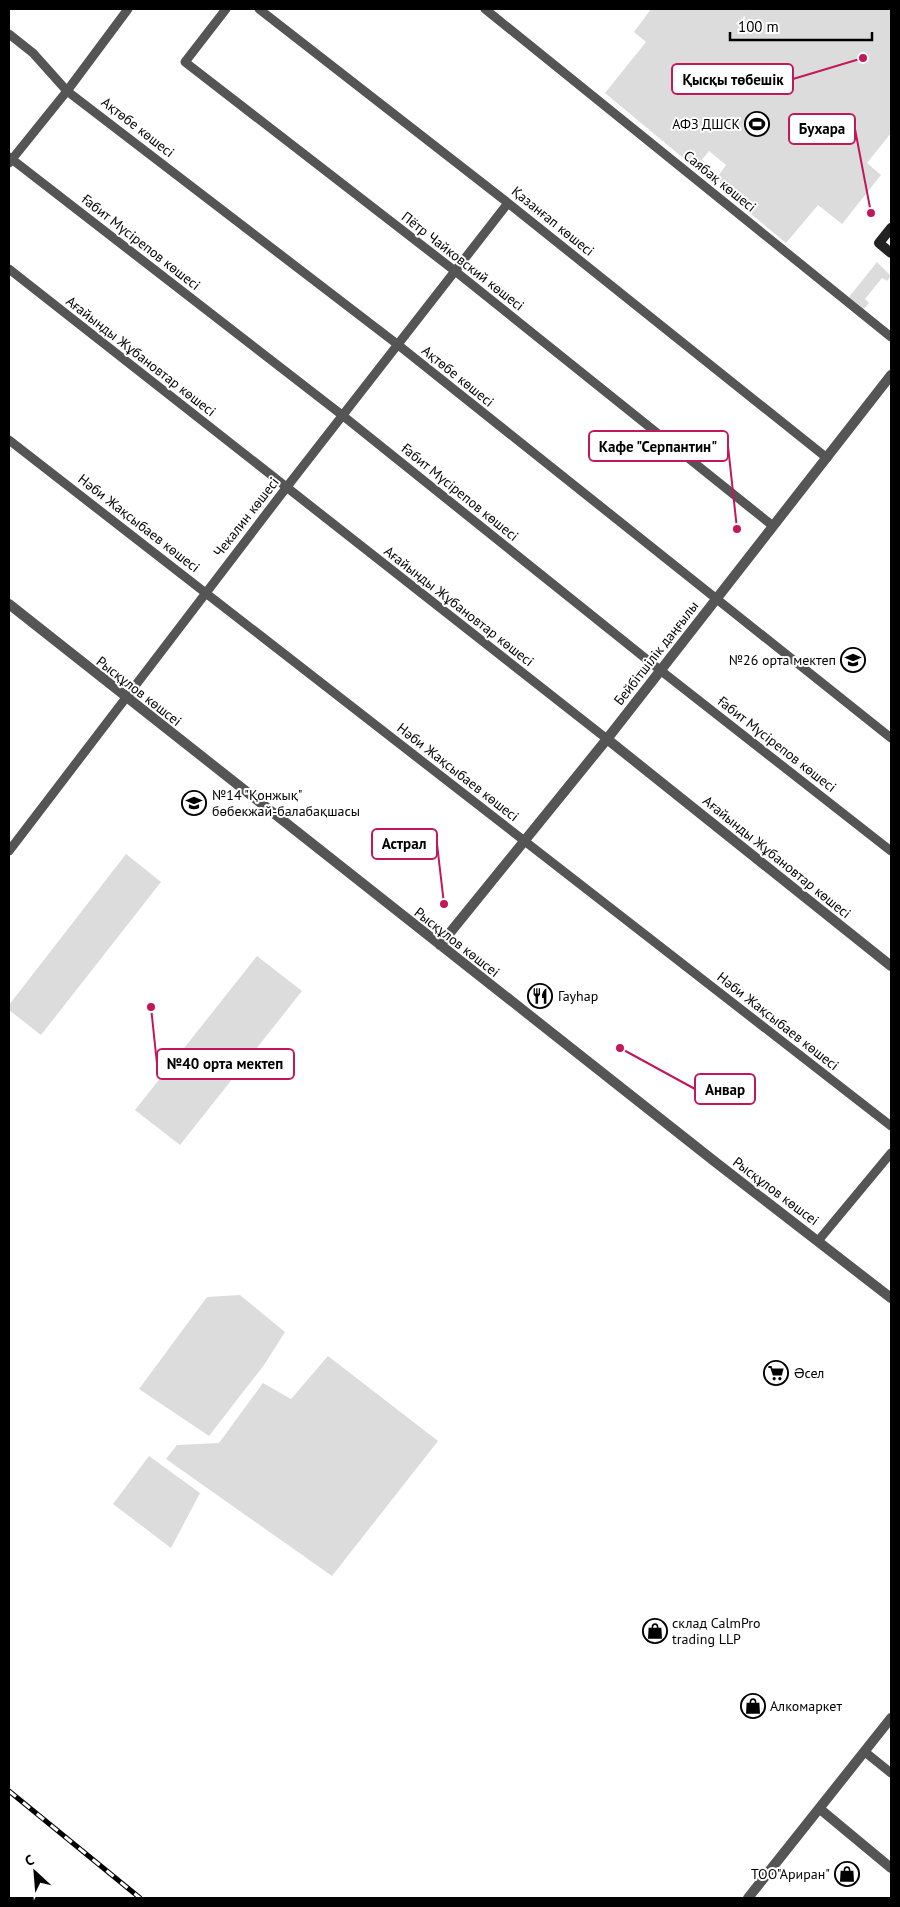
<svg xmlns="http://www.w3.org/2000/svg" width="900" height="1907" viewBox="0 0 900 1907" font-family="'PT Sans',sans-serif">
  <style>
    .green { fill: #dcdcdc }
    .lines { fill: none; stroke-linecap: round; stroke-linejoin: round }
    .minor { stroke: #555; stroke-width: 9 }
    .tertiary { stroke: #555; stroke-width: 10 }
    .secondary { stroke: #222; stroke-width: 10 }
    .rail-casing { stroke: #000; stroke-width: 5 }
    .rail { stroke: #fff; stroke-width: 3; stroke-dasharray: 9; stroke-linecap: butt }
    .labels { text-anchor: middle; stroke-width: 4; stroke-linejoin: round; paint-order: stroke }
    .poi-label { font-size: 14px; fill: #000; stroke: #fff; text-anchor: start }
    .street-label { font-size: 14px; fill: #000; stroke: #fff }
    .leader { fill: none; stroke: #c2185b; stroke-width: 2 }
    .callout-dot { fill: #c2185b; stroke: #fff; stroke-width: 2 }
    .callout { fill: #fff; stroke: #c2185b; stroke-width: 2 }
    .callout-label { font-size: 15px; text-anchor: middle; font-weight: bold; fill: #000 }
  </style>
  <rect width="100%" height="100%" fill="#fff"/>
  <path class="green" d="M651,9H891V133L867,163L881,175L842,224L818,205L786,243L721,189L719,175L726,165L709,151L701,161L688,162L605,93L646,42L634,32Z
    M877,262L891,276L887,281L882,278L865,299L869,303L864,309L849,297Z
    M126,854L161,882L41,1035L9,1010V1005Z
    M257,956L302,991L180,1145L135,1110Z
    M240,1295L285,1332L264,1365L209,1436L139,1389L207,1297Z
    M328,1356L438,1441L332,1576L166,1459L177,1445L219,1443L263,1383L291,1399Z
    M149,1456L200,1493L171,1548L113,1504Z"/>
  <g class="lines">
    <path class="minor" d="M226,9L185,62L455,271L773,526
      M259,9L508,203L827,458
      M485,9L891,337
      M9,34L33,53L67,91L397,344L891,738
      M9,157L342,415L660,670L891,851
      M9,163L67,91L128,9
      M9,269L607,739
      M9,440L891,1126
      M9,851L286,488L508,203
      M818,1241L891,1153
      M865,1752L891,1773"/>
    <path class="tertiary" d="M9,604L714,1161L891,1298
      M607,739L891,966
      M440,945L607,739L891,375
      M820,1809L891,1868
      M748,1898L891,1718"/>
    <path class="secondary" d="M891,228L879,243L891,253"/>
    <defs>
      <path id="rail" d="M9,1791L140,1898"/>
    </defs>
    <use href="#rail" class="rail-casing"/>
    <use href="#rail" class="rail"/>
  </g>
  <defs>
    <symbol id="stadium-ring" viewBox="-11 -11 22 22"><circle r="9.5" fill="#fff" stroke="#000" stroke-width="1.5"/><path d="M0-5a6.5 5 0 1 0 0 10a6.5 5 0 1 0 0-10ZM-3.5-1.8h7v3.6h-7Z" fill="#000"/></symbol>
    <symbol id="school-ring" viewBox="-11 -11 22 22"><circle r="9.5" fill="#fff" stroke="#000" stroke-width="1.5"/><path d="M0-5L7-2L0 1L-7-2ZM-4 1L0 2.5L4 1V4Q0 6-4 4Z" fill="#000"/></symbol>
    <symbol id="restaurant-ring" viewBox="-11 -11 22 22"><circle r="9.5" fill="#fff" stroke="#000" stroke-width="1.5"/><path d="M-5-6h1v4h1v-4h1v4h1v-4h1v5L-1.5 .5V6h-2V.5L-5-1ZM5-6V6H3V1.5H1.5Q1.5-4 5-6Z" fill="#000"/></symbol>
    <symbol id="supermarket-ring" viewBox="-11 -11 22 22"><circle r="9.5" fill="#fff" stroke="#000" stroke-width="1.5"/><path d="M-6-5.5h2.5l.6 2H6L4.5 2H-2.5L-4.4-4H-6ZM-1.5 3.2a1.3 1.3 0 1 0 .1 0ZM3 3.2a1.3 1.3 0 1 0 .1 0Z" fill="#000"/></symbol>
    <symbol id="shop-ring" viewBox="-11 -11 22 22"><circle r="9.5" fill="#fff" stroke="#000" stroke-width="1.5"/><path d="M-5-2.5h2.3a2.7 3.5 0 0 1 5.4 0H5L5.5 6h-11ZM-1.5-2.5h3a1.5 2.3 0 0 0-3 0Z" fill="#000"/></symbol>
  </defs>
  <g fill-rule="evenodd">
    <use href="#stadium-ring" x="743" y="110" width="28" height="28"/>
    <use href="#school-ring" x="839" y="646" width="28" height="28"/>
    <use href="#school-ring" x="180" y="789" width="28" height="28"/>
    <use href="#restaurant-ring" x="526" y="982" width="28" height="28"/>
    <use href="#supermarket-ring" x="762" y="1359" width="28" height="28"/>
    <use href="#shop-ring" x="641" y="1617" width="28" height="28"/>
    <use href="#shop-ring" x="739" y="1692" width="28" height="28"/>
    <use href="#shop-ring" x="833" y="1860" width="28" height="28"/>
  </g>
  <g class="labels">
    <g class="poi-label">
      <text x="740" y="129" text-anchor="end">АФЗ ДШСК</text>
      <text x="836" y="665" text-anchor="end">№26 орта мектеп</text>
      <text x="212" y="800">№14 "Қонжық"<tspan x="212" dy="16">бөбекжай-балабақшасы</tspan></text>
      <text x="558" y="1001">Гауhар</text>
      <text x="794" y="1378">Əсел</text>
      <text x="672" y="1628">склад CalmPro<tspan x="672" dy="16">trading LLP</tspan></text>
      <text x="770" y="1711">Алкомаркет</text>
      <text x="830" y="1879" text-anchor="end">ТОО"Ариран"</text>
    </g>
    <g class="street-label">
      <text transform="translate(138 127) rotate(38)" y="5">Ақтөбе көшесі</text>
      <text transform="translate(720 181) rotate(39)" y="5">Саябақ көшесі</text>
      <text transform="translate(553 221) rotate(39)" y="5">Қазанғап көшесі</text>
      <text transform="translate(141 242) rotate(38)" y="5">Ғабит Мүсірепов көшесі</text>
      <text transform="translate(463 261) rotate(38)" y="5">Пётр Чайковский көшесі</text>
      <text transform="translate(141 356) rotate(38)" y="5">Ағайынды Жұбановтар көшесі</text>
      <text transform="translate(458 376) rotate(39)" y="5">Ақтөбе көшесі</text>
      <text transform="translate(460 492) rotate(39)" y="5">Ғабит Мүсірепов көшесі</text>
      <text transform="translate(246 517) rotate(-52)" y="5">Чекалин көшесі</text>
      <text transform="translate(139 523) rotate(38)" y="5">Нәби Жақсыбаев көшесі</text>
      <text transform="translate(459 606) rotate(38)" y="5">Ағайынды Жұбановтар көшесі</text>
      <text transform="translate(656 653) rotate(-52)" y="5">Бейбітшілік даңғылы</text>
      <text transform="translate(139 691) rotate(38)" y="5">Рысқұлов көшсеі</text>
      <text transform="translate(777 744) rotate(38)" y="5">Ғабит Мүсірепов көшесі</text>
      <text transform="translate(458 772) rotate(38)" y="5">Нәби Жақсыбаев көшесі</text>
      <text transform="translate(777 857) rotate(39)" y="5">Ағайынды Жұбановтар көшесі</text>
      <text transform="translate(457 942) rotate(38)" y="5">Рысқұлов көшсеі</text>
      <text transform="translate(778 1021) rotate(38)" y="5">Нәби Жақсыбаев көшесі</text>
      <text transform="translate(776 1191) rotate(37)" y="5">Рысқұлов көшсеі</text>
    </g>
  </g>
  <path class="leader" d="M863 58L793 79M871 213L855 129M737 529L728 446M444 904L437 844M151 1007L157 1064M620 1048L695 1089"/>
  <g class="callout-dot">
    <circle cx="863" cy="58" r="5"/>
    <circle cx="871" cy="213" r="5"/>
    <circle cx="737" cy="529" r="5"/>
    <circle cx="444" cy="904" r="5"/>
    <circle cx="151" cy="1007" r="5"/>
    <circle cx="620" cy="1048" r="5"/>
  </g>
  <g class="callout">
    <rect x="672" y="64" width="121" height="30" rx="5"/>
    <rect x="789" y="114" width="66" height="30" rx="5"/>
    <rect x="589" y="431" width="139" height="30" rx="5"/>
    <rect x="372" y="829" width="65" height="30" rx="5"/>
    <rect x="157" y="1049" width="137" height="30" rx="5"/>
    <rect x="695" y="1074" width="60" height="30" rx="5"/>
  </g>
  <g class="callout-label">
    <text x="733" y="85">Қысқы төбешік</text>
    <text x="822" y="134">Бухара</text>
    <text x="658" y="452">Кафе "Серпантин"</text>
    <text x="404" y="849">Астрал</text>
    <text x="225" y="1069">№40 орта мектеп</text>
    <text x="725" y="1095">Анвар</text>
  </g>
  <rect width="900" height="1907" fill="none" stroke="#000000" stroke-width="20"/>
  <g transform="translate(35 1872) rotate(334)" stroke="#ffffff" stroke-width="4" paint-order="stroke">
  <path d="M0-4L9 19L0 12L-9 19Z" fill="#000000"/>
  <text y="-8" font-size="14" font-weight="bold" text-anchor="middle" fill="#000000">С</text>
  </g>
  <path d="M730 32v8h142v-8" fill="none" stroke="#000000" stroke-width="2.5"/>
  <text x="738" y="32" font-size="15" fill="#000000" stroke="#ffffff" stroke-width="4" paint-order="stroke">100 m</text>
</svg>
